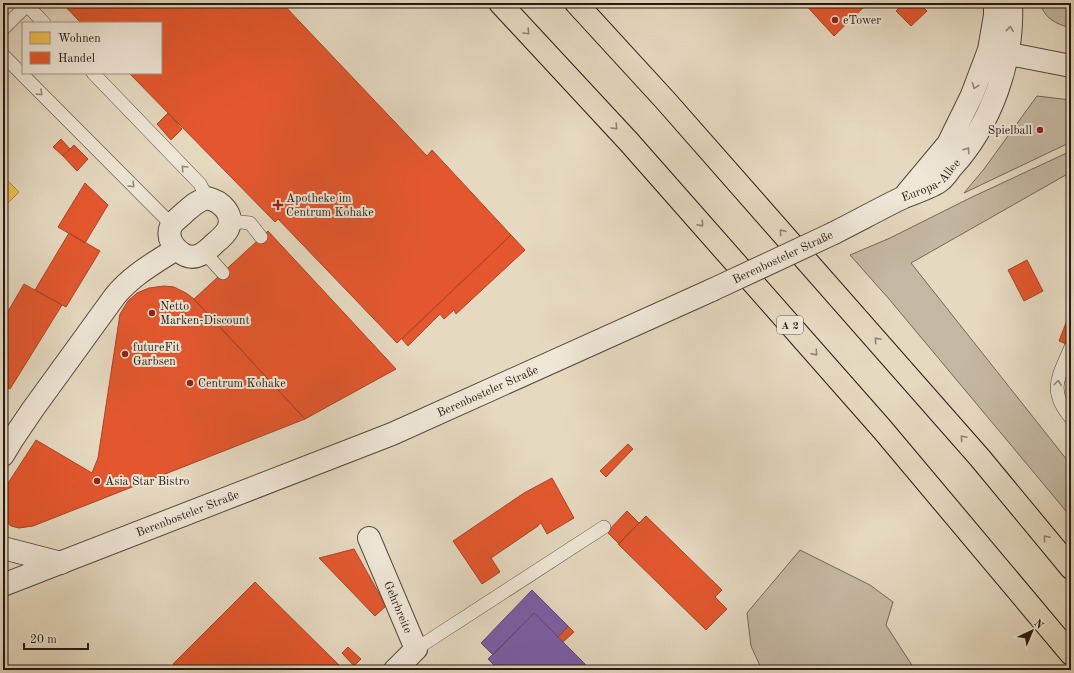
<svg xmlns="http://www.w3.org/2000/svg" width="1074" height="673" viewBox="0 0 1074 673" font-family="'Old Standard TT',serif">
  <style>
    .green { fill: #c4b8a2; stroke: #74685a }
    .homes { fill: #f2c14e; stroke: #b48e3c }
    .shops { fill: #e4572e; stroke: #ab4425 }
    .offices { fill: #7b5ea7; stroke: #61497a }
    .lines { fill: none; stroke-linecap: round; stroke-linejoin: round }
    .service-casing { stroke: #55483d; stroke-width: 14 }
    .minor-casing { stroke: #55483d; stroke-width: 24 }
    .tertiary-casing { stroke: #55483d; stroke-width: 24 }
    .motorway-casing { stroke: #251811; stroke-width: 24 }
    .service { stroke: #eee6d6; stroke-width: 13 }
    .minor { stroke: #eee6d6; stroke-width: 22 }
    .tertiary { stroke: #eee6d6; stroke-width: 22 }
    .motorway { stroke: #e5d9c0; stroke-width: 22 }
    .tertiary-bridge-casing { stroke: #55483d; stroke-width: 24; stroke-linecap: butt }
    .tertiary-bridge { stroke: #eee6d6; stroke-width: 22 }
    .oneway { stroke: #94897d }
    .oneway2 { stroke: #8f8271 }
    .poi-dot { fill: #8f2418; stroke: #eee6d6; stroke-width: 1.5 }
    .labels { text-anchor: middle; stroke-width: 4; stroke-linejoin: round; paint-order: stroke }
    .shield { fill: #eee6d6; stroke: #61564c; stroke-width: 1 }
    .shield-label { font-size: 11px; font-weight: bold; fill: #251811 }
    .poi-label { font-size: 12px; fill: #251811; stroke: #eee6d6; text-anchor: start }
    .street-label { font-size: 12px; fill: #251811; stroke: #eee6d6 }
  </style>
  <rect width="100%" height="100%" fill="#e5d9c0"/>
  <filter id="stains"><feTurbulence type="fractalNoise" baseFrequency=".005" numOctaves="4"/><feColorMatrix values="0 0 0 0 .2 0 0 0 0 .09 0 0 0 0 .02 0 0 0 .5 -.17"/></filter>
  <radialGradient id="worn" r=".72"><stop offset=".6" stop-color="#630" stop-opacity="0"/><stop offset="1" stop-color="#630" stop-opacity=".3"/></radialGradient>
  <path class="green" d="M1040,3H1071V28C1056,24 1045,19 1040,3Z
    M1037,96L1071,100V142L964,193L984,169Z
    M1071,151V172L911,263L1071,465V517L889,299L850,255L890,238L970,198Z
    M800,550L870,585L893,602L886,625L915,670H762L751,646L747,613Z"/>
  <path class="homes" d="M3,176L19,192L3,208Z"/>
  <path class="shops" d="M62,3H282L427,156L432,150L511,235L397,343L278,219L275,222L129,73H161V23H81Z
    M804,3H868L834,36Z
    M904,3H919L927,11L911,26L896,11Z
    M168,113L182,129L171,140L157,124Z
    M61,139L70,149L63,156L53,147Z
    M74,145L88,159L77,171L63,156Z
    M85,183L108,205L85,243L58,227Z
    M268,231L396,369L305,419L194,299Z
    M69,233L100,251L66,307L35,290Z
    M511,235L525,250L456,314L454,310L444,319L440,314L408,346L402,339Z
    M1027,260L1043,291L1024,301L1008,270Z
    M24,284L62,305L10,389L3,385V320Z
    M164,286L174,287L186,293L194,299L305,419L33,526L19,528L11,526L3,519V491L36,440L92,473L98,458L120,314L128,301L137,293L149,288Z
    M1071,310V346L1059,341Z
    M628,444L633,449L606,477L600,471Z
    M552,478L574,518L547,534L541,523L538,525V526L491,558L500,572L482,584L453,541L524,493Z
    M627,511L639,523L619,544L607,532Z
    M646,516L722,590L715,597L727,609L706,630L618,544Z
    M354,549L386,606L375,616L319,558Z
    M255,582L344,670H179L173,664Z
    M568,626L574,632L563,642L558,637Z
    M348,647L361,659L354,666L342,653Z"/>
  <path class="offices" d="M532,590L568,626L558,637L534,613L493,655L481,643Z
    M534,613L591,670H499L488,659Z"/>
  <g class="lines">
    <defs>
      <path id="service" d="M25,3L44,23
        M3,29L27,5
        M3,55L172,225
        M93,73L200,184L207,198
        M230,221L250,223L261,237
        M205,253L223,273
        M1071,347C1059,376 1047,390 1071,418
        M416,649L604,527"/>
      <g id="minor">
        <path d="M207,198C221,201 235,214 228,229C225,235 220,239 215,243C207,251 196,262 183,254C174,249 166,238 171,226C174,221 180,217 184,213C192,206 197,201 207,198Z"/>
        <path d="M3,455L12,440L33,409L115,296C131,276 154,263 176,249"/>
        <path id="s1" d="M369,538L416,649L395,670"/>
        <path d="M3,548L61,563"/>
      </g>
      <g id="tertiary">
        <path d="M994,51L1071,66"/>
        <path d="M907,193L948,144L972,95L989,50L995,15V3"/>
        <path id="s2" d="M834,233C858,221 881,208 904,197C914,193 933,187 940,181C945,177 948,172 952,167C991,125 1014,60 1011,3"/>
        <path id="s3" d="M3,585L392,434L712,290"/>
      </g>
      <path id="motorway" d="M500,3L629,142L882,429L1071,654
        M576,3L665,100L980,458L1071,568"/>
    </defs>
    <use href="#service" class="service-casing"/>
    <use href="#minor" class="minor-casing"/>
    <use href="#tertiary" class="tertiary-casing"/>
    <use href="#motorway" class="motorway-casing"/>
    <use href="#service" class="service"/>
    <use href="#minor" class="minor"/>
    <use href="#tertiary" class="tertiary"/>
    <use href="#motorway" class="motorway"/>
    <defs>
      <g id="tertiary-bridge">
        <path id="s4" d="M712,290L834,233"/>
      </g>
    </defs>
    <use href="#tertiary-bridge" class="tertiary-bridge-casing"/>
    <use href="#tertiary-bridge" class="tertiary-bridge"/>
  </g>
  <defs><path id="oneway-chevron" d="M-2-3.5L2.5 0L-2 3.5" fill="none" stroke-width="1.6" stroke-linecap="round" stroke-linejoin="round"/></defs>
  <g class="oneway">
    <use href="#oneway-chevron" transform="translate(1010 29) rotate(-84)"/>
    <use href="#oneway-chevron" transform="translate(975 86) rotate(111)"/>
    <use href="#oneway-chevron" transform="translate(40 93) rotate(45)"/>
    <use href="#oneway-chevron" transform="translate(967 150) rotate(-57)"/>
    <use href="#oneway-chevron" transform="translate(184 168) rotate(-134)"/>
    <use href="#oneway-chevron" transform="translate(132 185) rotate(45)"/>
    <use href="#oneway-chevron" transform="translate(1058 383) rotate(-83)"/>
  </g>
  <g class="oneway2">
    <use href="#oneway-chevron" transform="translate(527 32) rotate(47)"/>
    <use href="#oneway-chevron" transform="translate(615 127) rotate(47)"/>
    <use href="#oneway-chevron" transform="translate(701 224) rotate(49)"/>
    <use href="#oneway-chevron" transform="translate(782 232) rotate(-131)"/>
    <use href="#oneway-chevron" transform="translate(877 340) rotate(-131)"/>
    <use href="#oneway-chevron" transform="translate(815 353) rotate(49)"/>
    <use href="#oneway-chevron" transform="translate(963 438) rotate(-131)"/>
    <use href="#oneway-chevron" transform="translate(1046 538) rotate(-130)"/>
  </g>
  <g class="poi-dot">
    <circle cx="835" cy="20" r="4"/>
    <circle cx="1040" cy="130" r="4"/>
    <path d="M276 199h4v4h4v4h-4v4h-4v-4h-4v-4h4z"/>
    <circle cx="152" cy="313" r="4"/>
    <circle cx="125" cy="354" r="4"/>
    <circle cx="190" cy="383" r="4"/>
    <circle cx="97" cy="481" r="4"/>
  </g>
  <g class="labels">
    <rect class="shield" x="777" y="316" width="26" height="18" rx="3"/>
    <g class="shield-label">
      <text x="790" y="329">A 2</text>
    </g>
    <g class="poi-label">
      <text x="843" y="24">eTower</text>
      <text x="1032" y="134" text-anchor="end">Spielball</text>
      <text x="286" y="202">Apotheke im<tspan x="286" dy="14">Centrum Kohake</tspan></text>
      <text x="160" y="310">Netto<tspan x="160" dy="14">Marken-Discount</tspan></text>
      <text x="133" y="351">futureFit<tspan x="133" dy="14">Garbsen</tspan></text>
      <text x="198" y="387">Centrum Kohake</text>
      <text x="105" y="485">Asia Star Bistro</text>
    </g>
    <g class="street-label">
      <text dy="4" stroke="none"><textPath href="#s2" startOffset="111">Europa-Allee</textPath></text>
      <text dy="4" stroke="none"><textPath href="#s4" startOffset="78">Berenbosteler Straße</textPath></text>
      <text dy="4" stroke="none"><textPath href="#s3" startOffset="522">Berenbosteler Straße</textPath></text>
      <text dy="4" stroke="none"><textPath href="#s3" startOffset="198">Berenbosteler Straße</textPath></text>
      <text dy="4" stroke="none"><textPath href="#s1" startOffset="75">Gehrbreite</textPath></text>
    </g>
  </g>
  <rect width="1074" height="673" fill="none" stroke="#e5d9c0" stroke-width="16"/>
  <rect x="4" y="4" width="1066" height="665" fill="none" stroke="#251811" stroke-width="2"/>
  <rect x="8" y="8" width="1058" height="657" fill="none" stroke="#251811"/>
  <rect x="22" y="22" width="140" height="52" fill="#eee6d6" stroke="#9e9487"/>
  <rect x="30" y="32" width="20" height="12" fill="#f2c14e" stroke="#9e9487"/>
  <text x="58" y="42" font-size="12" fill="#251811">Wohnen</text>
  <rect x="30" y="52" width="20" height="12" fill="#e4572e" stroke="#9e9487"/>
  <text x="58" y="62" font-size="12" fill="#251811">Handel</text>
  <g transform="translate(1032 631) rotate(44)" stroke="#eee6d6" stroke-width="3" paint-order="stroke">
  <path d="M0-3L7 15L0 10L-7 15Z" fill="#251811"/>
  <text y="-6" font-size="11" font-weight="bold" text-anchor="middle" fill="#251811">N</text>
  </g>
  <path d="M24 643v6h64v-6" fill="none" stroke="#251811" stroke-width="2"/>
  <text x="30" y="643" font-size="12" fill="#251811" stroke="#eee6d6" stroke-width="3" paint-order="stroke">20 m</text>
  <rect width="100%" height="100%" filter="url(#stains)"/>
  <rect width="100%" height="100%" fill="url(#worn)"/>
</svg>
